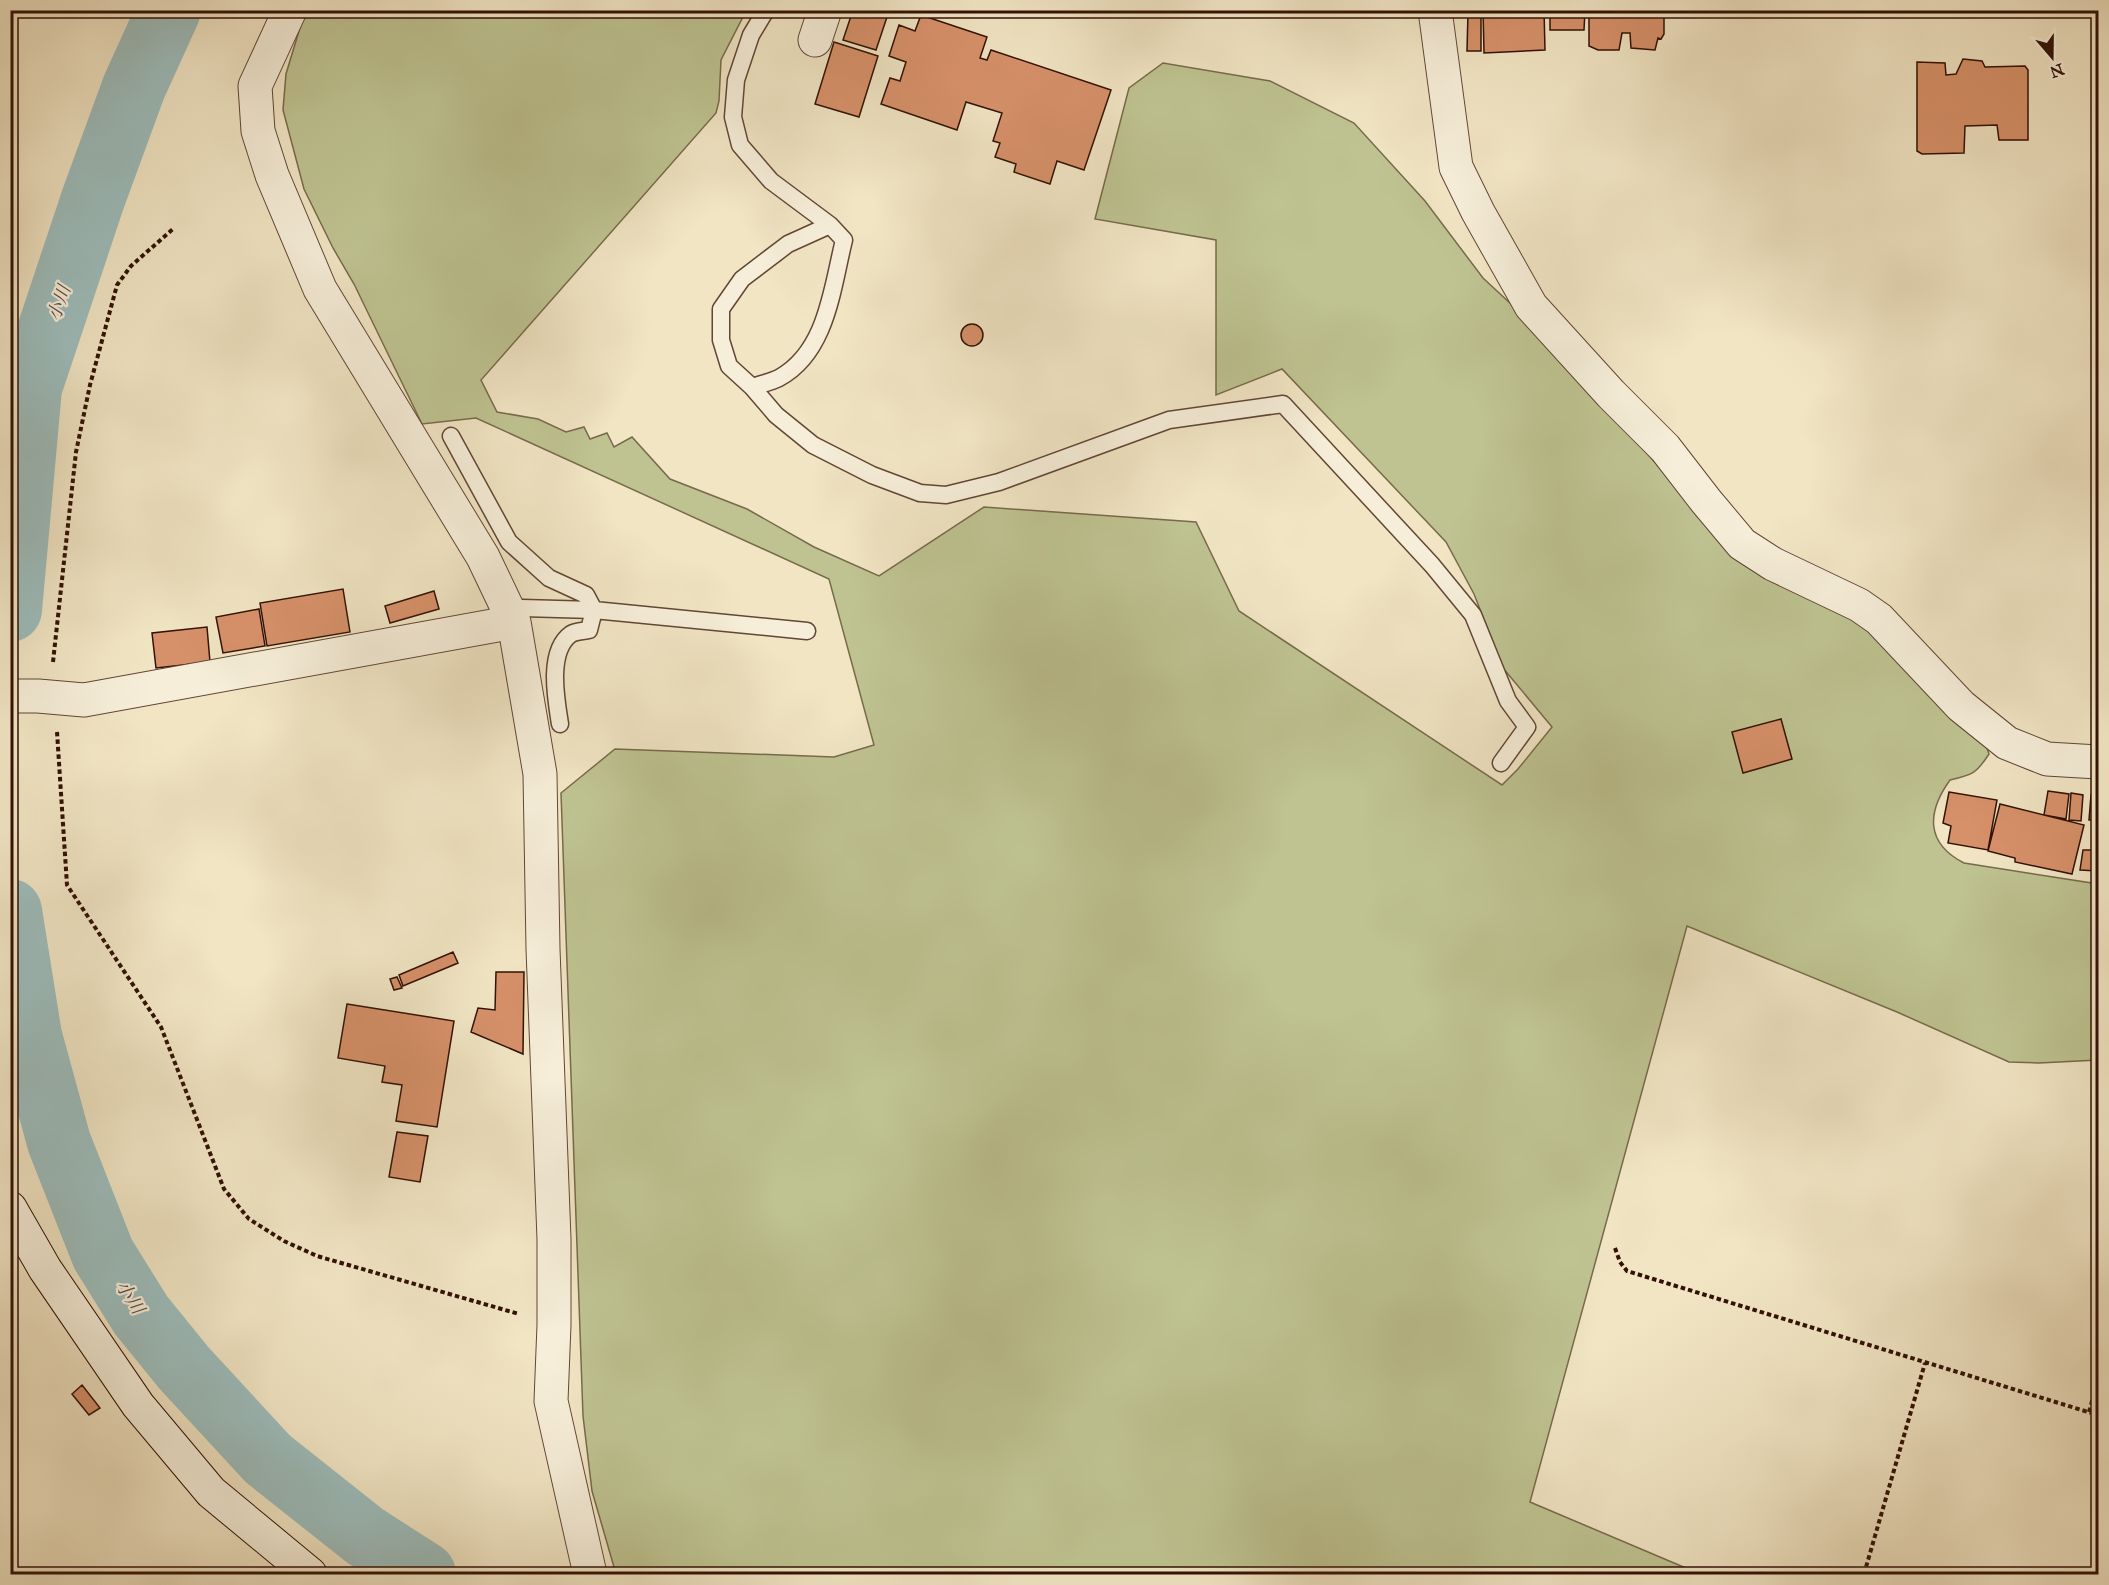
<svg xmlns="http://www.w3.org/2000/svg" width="2109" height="1585" viewBox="0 0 2109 1585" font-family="'IM FELL Great Primer','Noto Serif JP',serif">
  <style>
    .green { fill: #bec391; stroke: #786a4b; stroke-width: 1.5 }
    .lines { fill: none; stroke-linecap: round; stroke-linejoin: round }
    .river { stroke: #9dbdbc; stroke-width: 64 }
    .building { fill: #d7916a; stroke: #321105; stroke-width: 1.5 }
    .lane-casing { stroke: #624635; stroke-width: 19 }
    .street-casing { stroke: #624635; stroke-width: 35 }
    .secondary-casing { stroke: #321105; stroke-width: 35 }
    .path { stroke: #321105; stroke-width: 4; stroke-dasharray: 4.5 3; stroke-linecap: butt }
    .lane { stroke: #f6eed9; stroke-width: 16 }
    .street { stroke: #f6eed9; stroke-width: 33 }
    .secondary { stroke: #f6eed9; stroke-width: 33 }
    .labels { text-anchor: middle; stroke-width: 4.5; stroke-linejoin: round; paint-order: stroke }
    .water-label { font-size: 18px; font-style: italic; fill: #574d45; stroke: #f6eed9 }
  </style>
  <rect width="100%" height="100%" fill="#f1e5c4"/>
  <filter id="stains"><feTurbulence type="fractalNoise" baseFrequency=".00333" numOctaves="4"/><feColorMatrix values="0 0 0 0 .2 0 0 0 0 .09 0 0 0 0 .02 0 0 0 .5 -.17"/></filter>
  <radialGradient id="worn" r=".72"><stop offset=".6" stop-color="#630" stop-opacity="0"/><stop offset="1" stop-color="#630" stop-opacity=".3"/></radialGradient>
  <path class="green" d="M305,11H746L721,60L719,101L716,113L481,380L497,412L538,419L566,432L584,427L590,439L607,433L614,447L632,437L670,479L747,509L814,547L879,576L984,507L1196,522L1239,611L1502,785L1518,769L1552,727L1503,668L1474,594L1446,542L1282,369L1216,395V240L1095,219L1129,88L1163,63L1270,81L1354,123L1425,201L1483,278L1511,304L1743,559L1862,618L1986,745L1989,754C1976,774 1972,775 1950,780C1927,812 1925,843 1964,863L2098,884V1060L2039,1063L2009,1062L1897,1012L1687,926L1530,1502L1700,1574H616L592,1491L583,1416L561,793L615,749L834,757L874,745L829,579L476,418L422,424L354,284L333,248L304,189L283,110L286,74Z"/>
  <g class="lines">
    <path class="river" d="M10,610L30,388L93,199L134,87L169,10
      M10,911L30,1036L59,1142L103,1254L141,1315L184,1368L268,1459L365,1536L424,1574"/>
  </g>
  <path class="building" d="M853,10L889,11L876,50L843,40Z
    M1483,10H1544L1545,50L1484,53Z
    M1550,10H1585L1584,30H1550Z
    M1589,10H1664V34L1661,39L1658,38L1655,50L1631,48L1630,33H1622L1619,50H1598L1589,46Z
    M1468,12L1481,13V51H1467Z
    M921,15L987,37L980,58L987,60L991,50L1111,90L1084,170L1057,161L1050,184L1014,172L1016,164L995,157L1000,143L993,141L1002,113L966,102L957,130L881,104L890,78L900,81L906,62L889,56L899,25L915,31Z
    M834,42L878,56L859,117L815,104Z
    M1963,59L1982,61L1985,67L2025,66L2028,70V140H1999L1997,125L1965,126L1964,153L1922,154L1917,151V62L1945,63L1946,75L1956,74Z
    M961 335a11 11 0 1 1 22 0a11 11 0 1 1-22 0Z
    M343,589L350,632L267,646L260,603Z
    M434,591L439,609L390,623L385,606Z
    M259,609L265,646L223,653L216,617Z
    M207,627L210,662L156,668L152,633Z
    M1781,719L1792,759L1743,773L1732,732Z
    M2048,791L2069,794L2066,819L2044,815Z
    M1949,792L1997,800L1988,850L1948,843L1951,826L1943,823Z
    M2071,793L2083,795L2081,821L2069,820Z
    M2091,795H2098V820H2089Z
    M2000,804L2084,825L2072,874L2015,862V858L1988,851Z
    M2083,850H2098V871L2080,870Z
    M453,952L458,963L403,986L399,975Z
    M496,972H524L523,1054L471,1032L478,1008L495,1010Z
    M397,977L402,988L394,990L390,979Z
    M347,1004L454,1021L437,1127L396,1121L402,1085L382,1082L385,1066L338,1058Z
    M397,1132L428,1136L420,1182L389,1177Z
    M82,1385L100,1408L89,1415L72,1394Z"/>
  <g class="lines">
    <defs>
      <path id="lane" d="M766,10L751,35L736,80L733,117L740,145L771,181L830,225L844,240C832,288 827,352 779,378C771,382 761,384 752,387L729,366L721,340V309L742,279L788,244L830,225
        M752,387L776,415L813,445L872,475L920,493L946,495L999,482L1169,420L1283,404L1432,565L1473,615L1508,701L1527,727L1501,763
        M451,436L509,542L549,578L586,595L594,610L589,630C584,631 576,631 571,634C547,651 556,699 560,724
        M509,612L522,608L594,610L807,631"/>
      <path id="street" d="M290,10L255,86L258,131L272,175L320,289L483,557L514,622L540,774L543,949L554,1239V1325L551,1401L590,1574
        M1435,10L1456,167L1478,212L1531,306L1611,394L1665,448L1706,501L1742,544L1773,564L1859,605L1879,619L1961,706L2007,743L2047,759L2098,762
        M815,40L825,10
        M10,696H38L84,700L514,622"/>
      <path id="secondary" d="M10,1208L45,1269L138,1405L211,1492L310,1574"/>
    </defs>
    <use href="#lane" class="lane-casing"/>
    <use href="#street" class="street-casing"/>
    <use href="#secondary" class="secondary-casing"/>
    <path class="path" d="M53,662L76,452L90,385L117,285L131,266L174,228
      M57,732L67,885L161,1027L224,1189L249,1219L284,1241L317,1256L519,1314
      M1615,1248L1620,1262L1627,1271L2098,1415
      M2089,1412L2098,1379
      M1864,1574L1925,1363"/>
    <use href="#lane" class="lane"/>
    <use href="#street" class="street"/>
    <use href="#secondary" class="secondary"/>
  </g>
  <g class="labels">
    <g class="water-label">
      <text transform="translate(59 303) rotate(-71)" y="6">小川</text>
      <text transform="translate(130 1297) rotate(57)" y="6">小川</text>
    </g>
  </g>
  <rect width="2109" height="1585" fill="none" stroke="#f1e5c4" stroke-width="36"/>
  <rect x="12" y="12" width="2085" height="1561" fill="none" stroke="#321105" stroke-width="3"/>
  <rect x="18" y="18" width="2073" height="1549" fill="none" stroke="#321105" stroke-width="1.5"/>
  <g transform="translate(2052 57) rotate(160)" stroke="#f6eed9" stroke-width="4.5" paint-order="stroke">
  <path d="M0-4.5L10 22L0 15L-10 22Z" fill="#321105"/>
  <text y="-9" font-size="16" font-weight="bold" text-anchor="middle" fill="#321105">N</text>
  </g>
  <rect width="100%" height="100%" filter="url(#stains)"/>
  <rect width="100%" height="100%" fill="url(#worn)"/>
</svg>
